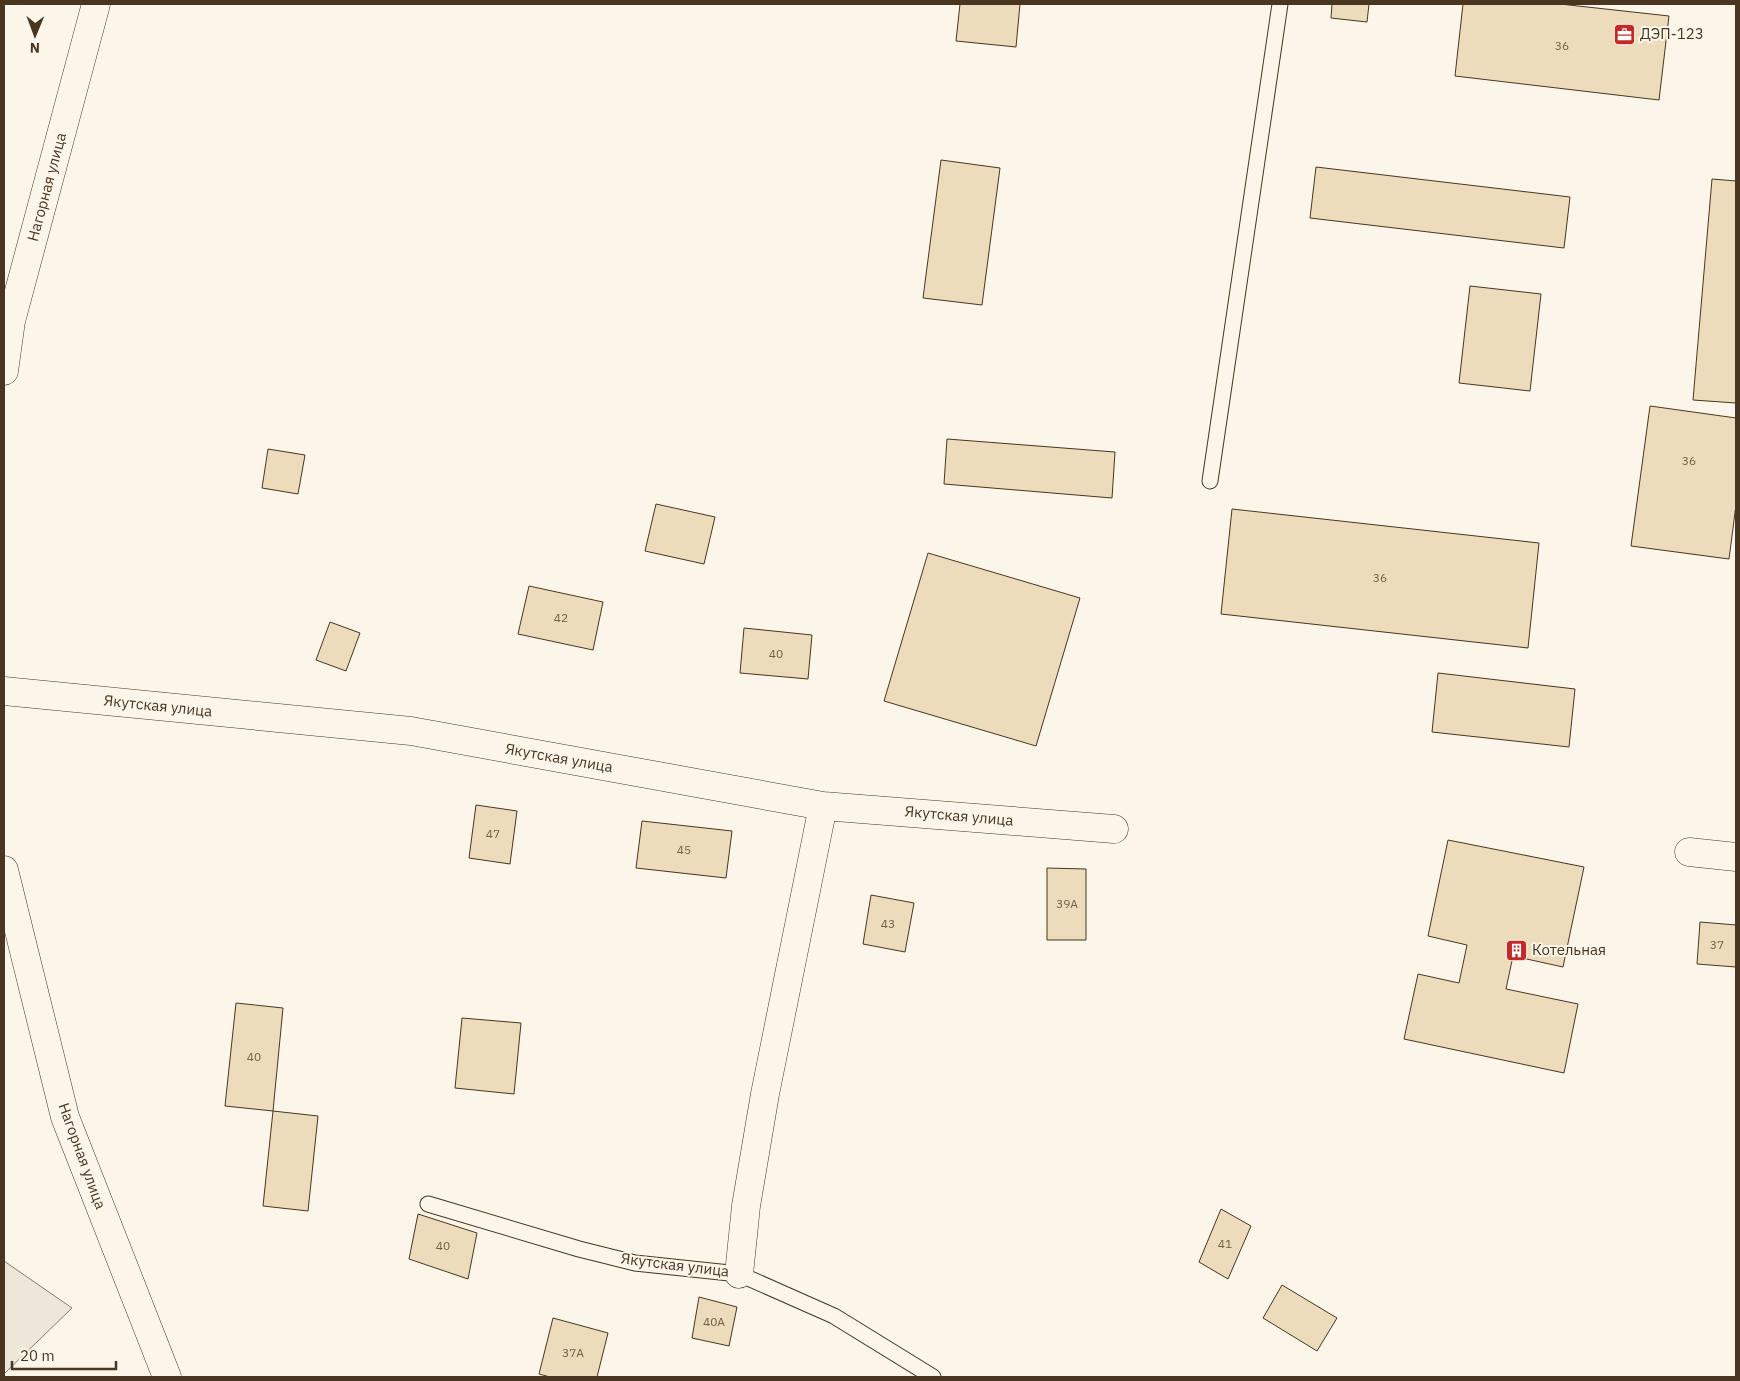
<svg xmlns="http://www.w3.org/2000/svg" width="1740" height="1381" viewBox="0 0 1740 1381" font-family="'IBM Plex Sans',sans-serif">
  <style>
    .parking { fill: #ede7d9; stroke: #887966 }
    .building { fill: #ecdcbc; stroke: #4a3520 }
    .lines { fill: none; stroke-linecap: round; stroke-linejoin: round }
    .lane-casing { stroke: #4a3520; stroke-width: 17 }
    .street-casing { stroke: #4a3520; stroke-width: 29 }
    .lane { stroke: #fbf6e9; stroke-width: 15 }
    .street { stroke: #fbf6e9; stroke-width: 28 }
    .labels { text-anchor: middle; stroke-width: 4; stroke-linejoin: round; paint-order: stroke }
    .number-label { font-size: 12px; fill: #725f47 }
    .poi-label { font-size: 15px; fill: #4a3520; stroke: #fbf6e9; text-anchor: start }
    .street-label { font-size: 15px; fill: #4a3520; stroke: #fbf6e9 }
  </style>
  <rect width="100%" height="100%" fill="#fbf6e9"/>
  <path class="parking" d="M4,1261L72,1308L4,1374Z"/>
  <path class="building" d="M960,4H1020L1016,47L956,41Z
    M1332,4H1369L1367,22L1331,18Z
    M1463,4H1560L1669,16L1659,100L1455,76Z
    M941,160L1000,168L982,305L923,298Z
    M1316,167L1570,197L1564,248L1310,218Z
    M1712,179L1736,181V403L1693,400Z
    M1470,286L1541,294L1530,391L1459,383Z
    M1650,406L1736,418V505L1729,559L1631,546Z
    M947,439L1115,452L1112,498L944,484Z
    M268,449L305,455L298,494L262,488Z
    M656,504L715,517L704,564L645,551Z
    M1232,509L1539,543L1528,648L1221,614Z
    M928,553L1080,598L1036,746L884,701Z
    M529,586L603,602L593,650L518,634Z
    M330,622L360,633L346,671L316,660Z
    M744,628L812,635L808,679L740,673Z
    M1438,673L1575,689L1569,747L1432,732Z
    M476,805L517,811L510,864L469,858Z
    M642,821L732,831L726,878L636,868Z
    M1448,840L1584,867L1563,967L1513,956L1506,989L1578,1004L1564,1073L1404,1039L1418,974L1459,983L1467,945L1428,936Z
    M1047,868L1086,869V940H1047Z
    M871,895L914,903L905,952L863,944Z
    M1700,922L1736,925V967L1697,964Z
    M236,1003L283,1008L273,1111L225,1106Z
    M462,1018L521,1023L514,1094L455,1088Z
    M273,1111L318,1116L308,1211L263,1206Z
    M1221,1209L1251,1226L1228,1279L1199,1262Z
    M418,1214L477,1233L468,1279L409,1259Z
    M1282,1285L1337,1318L1317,1351L1263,1318Z
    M699,1297L737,1307L729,1346L692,1338Z
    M553,1318L608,1333L597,1377H550L539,1374Z"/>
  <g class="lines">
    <defs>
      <path id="lane" d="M1210,481L1280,4
        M428,1204L579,1249L635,1263L739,1274L834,1316L933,1377"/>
      <path id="street" d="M4,371L11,321L96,4
        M4,691L411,731L823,806L1114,829
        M1689,852L1736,857
        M4,870L65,1117L167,1377
        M739,1274L746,1206L765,1094L823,806"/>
    </defs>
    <use href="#lane" class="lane-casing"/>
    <use href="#street" class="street-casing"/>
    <use href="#lane" class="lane"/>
    <use href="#street" class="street"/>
  </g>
  <defs>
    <symbol id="office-square" viewBox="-11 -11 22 22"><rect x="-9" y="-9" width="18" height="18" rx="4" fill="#c62828" stroke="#fbf6e9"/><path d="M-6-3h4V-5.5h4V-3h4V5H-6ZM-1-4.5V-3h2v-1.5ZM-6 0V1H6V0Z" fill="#fff"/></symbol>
    <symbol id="building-square" viewBox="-11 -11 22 22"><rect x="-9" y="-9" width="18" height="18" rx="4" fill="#c62828" stroke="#fbf6e9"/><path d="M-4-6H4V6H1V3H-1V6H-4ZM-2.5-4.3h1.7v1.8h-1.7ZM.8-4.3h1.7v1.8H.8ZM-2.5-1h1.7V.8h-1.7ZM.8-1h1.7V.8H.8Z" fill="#fff"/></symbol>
  </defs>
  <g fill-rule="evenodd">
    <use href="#office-square" x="1612" y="22" width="25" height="25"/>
    <use href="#building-square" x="1504" y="938" width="25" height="25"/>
  </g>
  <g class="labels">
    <g class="number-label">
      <text x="1562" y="50">36</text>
      <text x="1689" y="465">36</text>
      <text x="1380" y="582">36</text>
      <text x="561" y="622">42</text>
      <text x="776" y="658">40</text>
      <text x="493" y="838">47</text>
      <text x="684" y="854">45</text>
      <text x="1067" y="908">39А</text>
      <text x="888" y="928">43</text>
      <text x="1717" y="949">37</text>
      <text x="254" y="1061">40</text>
      <text x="1225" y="1248">41</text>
      <text x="443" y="1250">40</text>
      <text x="714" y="1326">40А</text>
      <text x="573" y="1357">37А</text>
    </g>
    <g class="poi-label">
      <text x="1640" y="39">ДЭП-123</text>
      <text x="1532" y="955">Котельная</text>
    </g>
    <g class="street-label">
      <text transform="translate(47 187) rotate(-75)" y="5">Нагорная улица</text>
      <text transform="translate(158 706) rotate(6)" y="5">Якутская улица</text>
      <text transform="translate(559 758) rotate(10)" y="5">Якутская улица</text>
      <text transform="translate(959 816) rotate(5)" y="5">Якутская улица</text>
      <text transform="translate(82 1156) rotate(70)" y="5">Нагорная улица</text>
      <text transform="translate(675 1265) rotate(7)" y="5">Якутская улица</text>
    </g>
  </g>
  <rect width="1740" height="1381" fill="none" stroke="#4a3520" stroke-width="10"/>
  <g transform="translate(35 35) rotate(181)" stroke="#fbf6e9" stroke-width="4" paint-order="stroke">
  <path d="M0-4L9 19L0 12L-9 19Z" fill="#4a3520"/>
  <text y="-8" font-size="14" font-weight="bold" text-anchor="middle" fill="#4a3520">N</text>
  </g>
  <path d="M12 1361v8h104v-8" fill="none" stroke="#4a3520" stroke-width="2.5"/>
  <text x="20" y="1361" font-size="15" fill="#4a3520" stroke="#fbf6e9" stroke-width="4" paint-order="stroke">20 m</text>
</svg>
